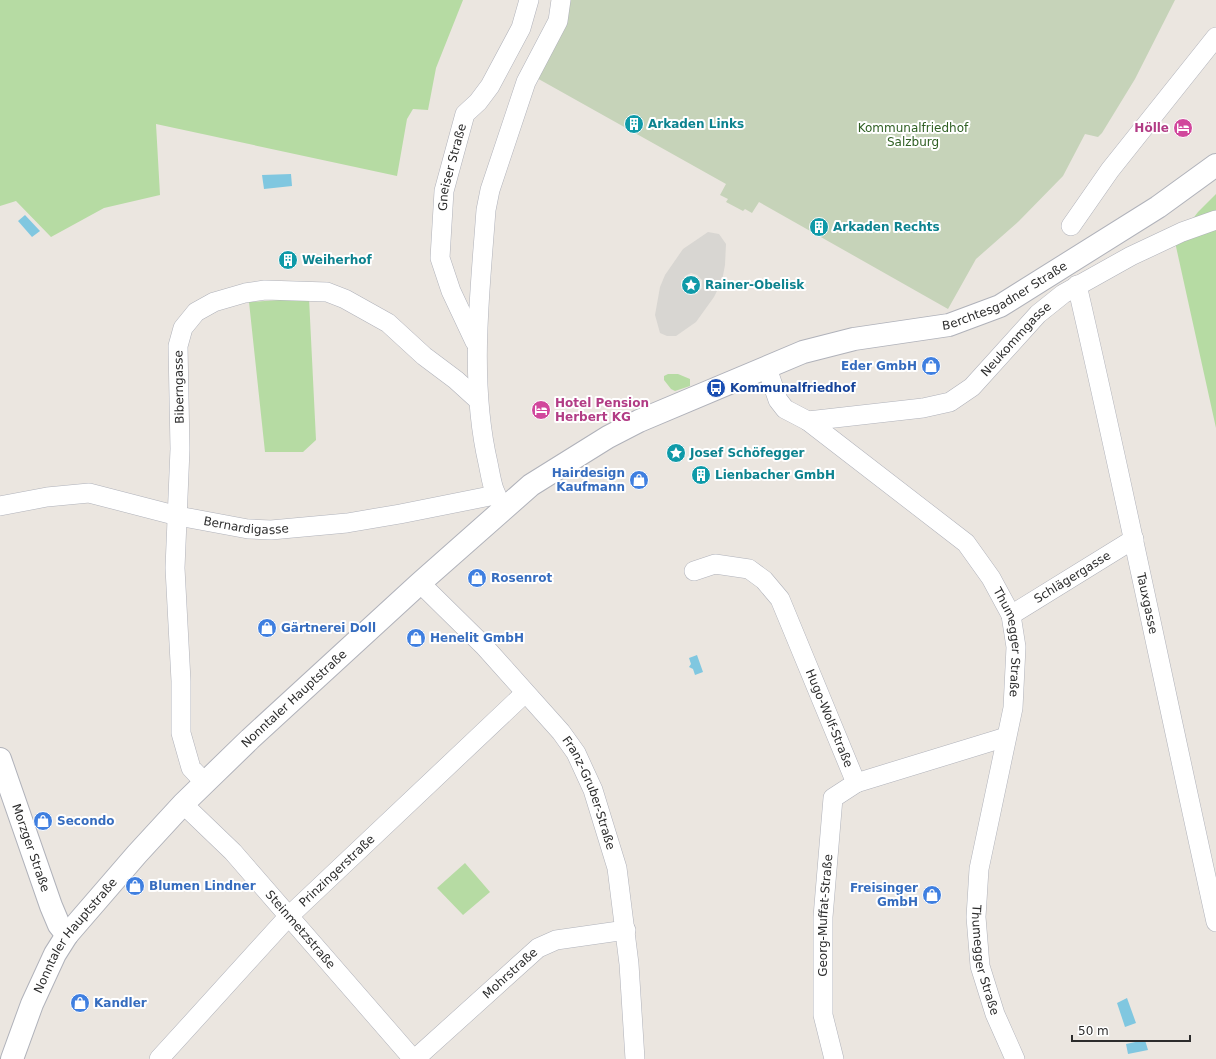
<svg xmlns="http://www.w3.org/2000/svg" width="1216" height="1059" viewBox="0 0 1216 1059" font-family="'DejaVu Sans',sans-serif">
  <style>
    .green { fill: #b6dba3 }
    .cemetery { fill: #c6d3b9 }
    .plaza { fill: #d8d6d2; fill-rule: evenodd }
    .water { fill: #80c7e0 }
    .lines { fill: none; stroke-linecap: round; stroke-linejoin: round }
    .minor-casing { stroke: #b0b2ba; stroke-width: 20 }
    .tertiary-casing { stroke: #b0b2ba; stroke-width: 24 }
    .secondary-casing { stroke: #b0b2ba; stroke-width: 24 }
    .minor { stroke: #fff; stroke-width: 19 }
    .tertiary { stroke: #fff; stroke-width: 22 }
    .secondary { stroke: #fff; stroke-width: 22 }
    .labels { text-anchor: middle; stroke-width: 4; stroke-linejoin: round; paint-order: stroke }
    .culture-label { font-size: 12px; font-weight: bold; fill: #0d838f; stroke: #fff; text-anchor: start }
    .park-label { font-size: 12px; fill: #306024; stroke: #fff }
    .hotel-label { font-size: 12px; font-weight: bold; fill: #b23c85; stroke: #fff; text-anchor: end }
    .street-label { font-size: 12px; fill: #2c2c2c; stroke: #fff }
    .shop-label { font-size: 12px; font-weight: bold; fill: #366cbe; stroke: #fff; text-anchor: start }
    .transit-label { font-size: 12px; font-weight: bold; fill: #164399; stroke: #fff; text-anchor: start }
  </style>
  <rect width="100%" height="100%" fill="#ebe6e0"/>
  <path class="green" d="M0,0H463L436,68L428,110L413,109L407,119L397,176L156,124L160,195L104,208L51,237L16,201L0,206Z
    M1216,194V428L1175,242L1198,212Z
    M309,298L316,440L303,452H265L249,302Z
    M668,374H678L690,379V386L675,391L671,389L664,380V376Z
    M465,863L490,892L463,915L437,888Z"/>
  <path class="cemetery" d="M570,0H1175L1135,79L1102,133L1098,137L1085,134L1063,176L1019,221L976,259L948,309L759,202L752,213L745,209L743,211L726,202L728,199L720,195L726,184L535,77Z"/>
  <path class="plaza" d="M708,232L719,234L726,244L725,265L722,281L714,297L696,322L676,336H667L660,333L655,315L660,287L665,275L683,249ZM691,273L697,275L702,280V288L697,294L689,295L682,289L681,281L685,276Z"/>
  <path class="water" d="M291,174L292,186L264,189L262,175Z
    M25,215L40,231L32,237L18,221Z
    M697,655L703,672L695,675L693,669L689,667L691,664L689,658Z
    M1127,998L1136,1023L1125,1027L1117,1003Z
    M1145,1040L1148,1050L1128,1054L1126,1044Z"/>
  <g class="lines">
    <defs>
      <g id="minor">
        <path d="M1071,226L1110,170L1216,37"/>
        <path id="s1" d="M1077,285C1126,497 1169,710 1216,922"/>
        <path id="s2" d="M475,342L451,291L440,258L444,191L465,114L478,102L490,86L521,28L529,0"/>
        <path id="s3" d="M767,368L778,400L785,409L808,421L966,543L991,578L1011,615L1016,647L1013,708L979,869L976,917L980,966L995,1014L1015,1059"/>
        <path id="s4" d="M808,421L923,408L950,402L972,387L1038,314L1063,294L1131,256L1182,232L1216,220"/>
        <path id="s5" d="M0,506L47,497L89,493L178,516L248,529L271,530L347,523L400,514L495,495"/>
        <path d="M504,508C492,491 492,482 488,463C469,380 480,293 486,210L490,190L526,82L558,21L561,0"/>
        <path id="s6" d="M694,571L715,564L749,569L764,580L780,599L856,783L1006,737"/>
        <path id="s7" d="M420,583L484,646L561,732L576,753L593,790L617,868L629,964L635,1059"/>
        <path id="s8" d="M1011,615L1134,539"/>
        <path d="M205,783L191,768L181,733V681L175,568L180,449L178,346L183,328L196,312L214,302L245,293L265,290L327,292L345,299L388,323L424,356L456,380L478,400"/>
        <path id="s9" d="M183,804L233,852L413,1059"/>
        <path id="s10" d="M159,1059L288,917L525,693"/>
        <path id="s11" d="M415,1059L538,948L556,940L626,930"/>
        <path id="s12" d="M834,1059L823,1015V917L833,798L856,783"/>
      </g>
      <g id="tertiary">
        <path id="s13" d="M0,759L51,906L59,925L67,935"/>
      </g>
      <g id="secondary">
        <path id="s14" d="M12,1059L32,1004L55,954L67,935L137,854L183,804L250,739L420,583L531,485L608,437L639,421L803,352L854,339L949,325L1000,306L1158,207L1216,165"/>
      </g>
    </defs>
    <use href="#minor" class="minor-casing"/>
    <use href="#tertiary" class="tertiary-casing"/>
    <use href="#secondary" class="secondary-casing"/>
    <use href="#minor" class="minor"/>
    <use href="#tertiary" class="tertiary"/>
    <use href="#secondary" class="secondary"/>
  </g>
  <defs>
    <symbol id="building-disc" viewBox="-11 -11 22 22"><circle r="9.5" fill="#0f9aa8" stroke="#fff"/><path d="M-4-6H4V6H1V3H-1V6H-4ZM-2.5-4.3h1.7v1.8h-1.7ZM.8-4.3h1.7v1.8H.8ZM-2.5-1h1.7V.8h-1.7ZM.8-1h1.7V.8H.8Z" fill="#fff"/></symbol>
    <symbol id="hotel-disc" viewBox="-11 -11 22 22"><circle r="9.5" fill="#d1479c" stroke="#fff"/><path d="M-6-4.5h1.5V1H6V5H4.5V3h-9V5H-6ZM-4 0a1.8 1.8 0 1 1 3.6 0ZM.5 0V-2.5h3Q6-2.5 6 0Z" fill="#fff"/></symbol>
    <symbol id="sight-disc" viewBox="-11 -11 22 22"><circle r="9.5" fill="#0f9aa8" stroke="#fff"/><path d="M0-6L1.8-2.2L6-1.7L2.9 1.2L3.7 5.4L0 3.3L-3.7 5.4L-2.9 1.2L-6-1.7L-1.8-2.2Z" fill="#fff"/></symbol>
    <symbol id="shop-disc" viewBox="-11 -11 22 22"><circle r="9.5" fill="#3f7fe0" stroke="#fff"/><path d="M-5-2.5h2.3a2.7 3.5 0 0 1 5.4 0H5L5.5 6h-11ZM-1.5-2.5h3a1.5 2.3 0 0 0-3 0Z" fill="#fff"/></symbol>
    <symbol id="bus-disc" viewBox="-11 -11 22 22"><circle r="9.5" fill="#1a4fb4" stroke="#fff"/><path d="M-5-6H5V4H4V6H2V4H-2V6H-4V4H-5ZM-3.5-4V0h7V-4ZM-3.5 1.2v1.5H-2V1.2ZM2 1.2v1.5H3.5V1.2Z" fill="#fff"/></symbol>
  </defs>
  <g fill-rule="evenodd">
    <use href="#building-disc" x="623" y="113" width="22" height="22"/>
    <use href="#hotel-disc" x="1172" y="117" width="22" height="22"/>
    <use href="#building-disc" x="808" y="216" width="22" height="22"/>
    <use href="#building-disc" x="277" y="249" width="22" height="22"/>
    <use href="#sight-disc" x="680" y="274" width="22" height="22"/>
    <use href="#shop-disc" x="920" y="355" width="22" height="22"/>
    <use href="#bus-disc" x="705" y="377" width="22" height="22"/>
    <use href="#hotel-disc" x="530" y="399" width="22" height="22"/>
    <use href="#sight-disc" x="665" y="442" width="22" height="22"/>
    <use href="#building-disc" x="690" y="464" width="22" height="22"/>
    <use href="#shop-disc" x="628" y="469" width="22" height="22"/>
    <use href="#shop-disc" x="466" y="567" width="22" height="22"/>
    <use href="#shop-disc" x="256" y="617" width="22" height="22"/>
    <use href="#shop-disc" x="405" y="627" width="22" height="22"/>
    <use href="#shop-disc" x="32" y="810" width="22" height="22"/>
    <use href="#shop-disc" x="124" y="875" width="22" height="22"/>
    <use href="#shop-disc" x="921" y="884" width="22" height="22"/>
    <use href="#shop-disc" x="69" y="992" width="22" height="22"/>
  </g>
  <g class="labels">
    <g class="culture-label">
      <text x="648" y="128">Arkaden Links</text>
      <text x="833" y="231">Arkaden Rechts</text>
      <text x="302" y="264">Weiherhof</text>
      <text x="705" y="289">Rainer-Obelisk</text>
      <text x="690" y="457">Josef Schöfegger</text>
      <text x="715" y="479">Lienbacher GmbH</text>
    </g>
    <g class="park-label">
      <text x="913" y="132">Kommunalfriedhof<tspan x="913" dy="14">Salzburg</tspan></text>
    </g>
    <g class="hotel-label">
      <text x="1169" y="132">Hölle</text>
      <text x="555" y="407" text-anchor="start">Hotel Pension<tspan x="555" dy="14">Herbert KG</tspan></text>
    </g>
    <g class="street-label">
      <text dy="4" stroke="none"><textPath href="#s2" startOffset="183">Gneiser Straße</textPath></text>
      <text dy="4" stroke="none"><textPath href="#s14" startOffset="1298">Berchtesgadner Straße</textPath></text>
      <text dy="4" stroke="none"><textPath href="#s4" startOffset="235">Neukommgasse</textPath></text>
      <text transform="translate(179 387) rotate(-91)" y="4">Biberngasse</text>
      <text dy="4" stroke="none"><textPath href="#s5" startOffset="251">Bernardigasse</textPath></text>
      <text dy="4" stroke="none"><textPath href="#s8" startOffset="72">Schlägergasse</textPath></text>
      <text dy="4" stroke="none"><textPath href="#s1" startOffset="326">Tauxgasse</textPath></text>
      <text dy="4" stroke="none"><textPath href="#s3" startOffset="382">Thumegger Straße</textPath></text>
      <text dy="4" stroke="none"><textPath href="#s14" startOffset="464">Nonntaler Hauptstraße</textPath></text>
      <text dy="4" stroke="none"><textPath href="#s6" startOffset="229">Hugo-Wolf-Straße</textPath></text>
      <text dy="4" stroke="none"><textPath href="#s7" startOffset="273">Franz-Gruber-Straße</textPath></text>
      <text dy="4" stroke="none"><textPath href="#s13" startOffset="94">Morzger Straße</textPath></text>
      <text dy="4" stroke="none"><textPath href="#s10" startOffset="259">Prinzingerstraße</textPath></text>
      <text dy="4" stroke="none"><textPath href="#s12" startOffset="145">Georg-Muffat-Straße</textPath></text>
      <text dy="4" stroke="none"><textPath href="#s9" startOffset="172">Steinmetzstraße</textPath></text>
      <text dy="4" stroke="none"><textPath href="#s14" startOffset="140">Nonntaler Hauptstraße</textPath></text>
      <text dy="4" stroke="none"><textPath href="#s3" startOffset="706">Thumegger Straße</textPath></text>
      <text dy="4" stroke="none"><textPath href="#s11" startOffset="128">Mohrstraße</textPath></text>
    </g>
    <g class="shop-label">
      <text x="917" y="370" text-anchor="end">Eder GmbH</text>
      <text x="625" y="477" text-anchor="end">Hairdesign<tspan x="625" dy="14">Kaufmann</tspan></text>
      <text x="491" y="582">Rosenrot</text>
      <text x="281" y="632">Gärtnerei Doll</text>
      <text x="430" y="642">Henelit GmbH</text>
      <text x="57" y="825">Secondo</text>
      <text x="149" y="890">Blumen Lindner</text>
      <text x="918" y="892" text-anchor="end">Freisinger<tspan x="918" dy="14">GmbH</tspan></text>
      <text x="94" y="1007">Kandler</text>
    </g>
    <g class="transit-label">
      <text x="730" y="392">Kommunalfriedhof</text>
    </g>
  </g>
  <path d="M1072 1035v6h118v-6" fill="none" stroke="#2c2c2c" stroke-width="2"/>
  <text x="1078" y="1035" font-size="12" fill="#2c2c2c" stroke="#ffffff" stroke-width="3" paint-order="stroke">50 m</text>
</svg>
